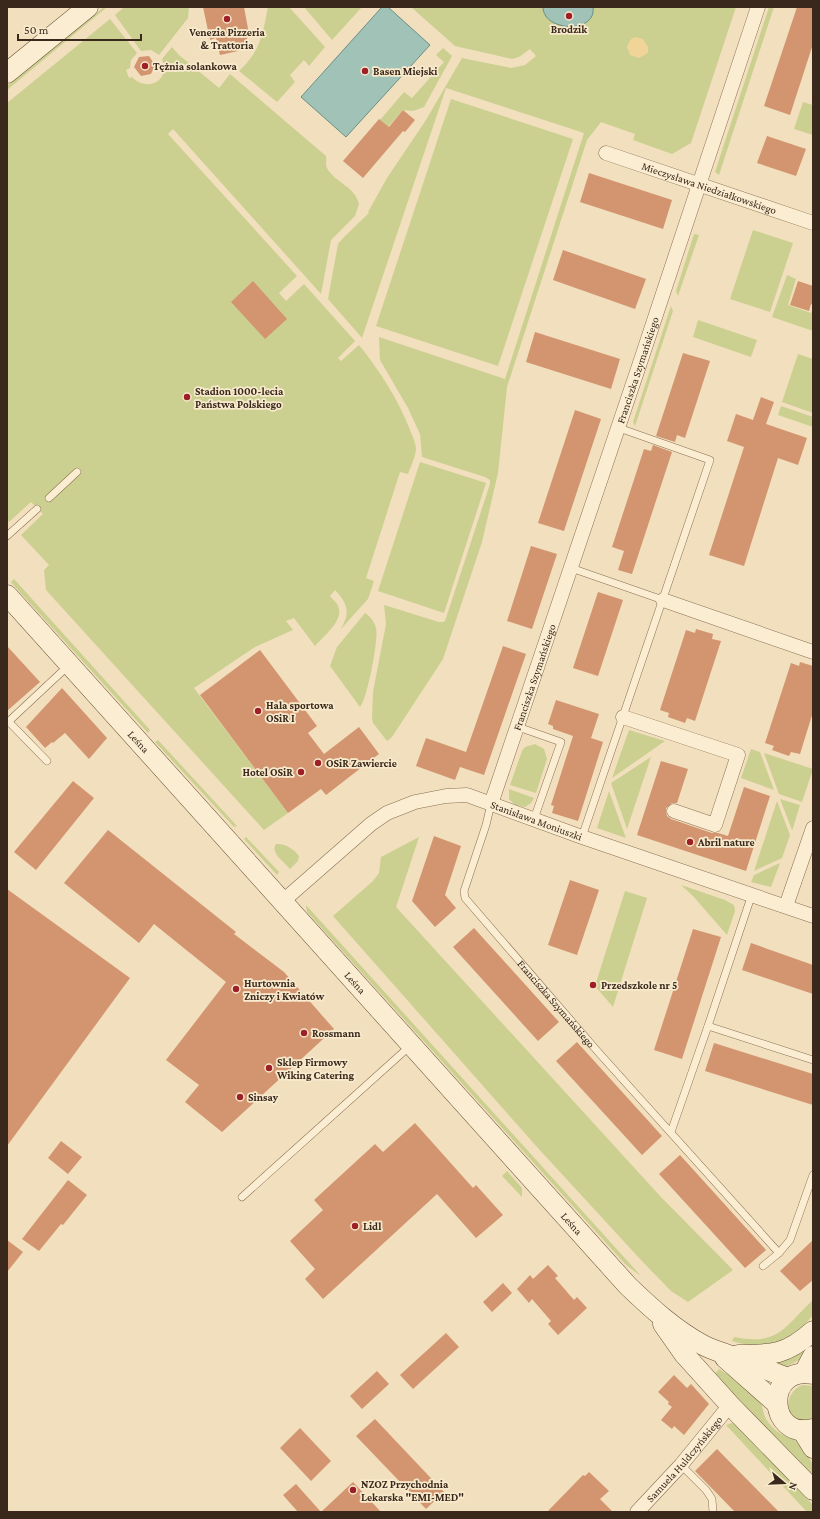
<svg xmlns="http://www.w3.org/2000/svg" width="820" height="1519" viewBox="0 0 820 1519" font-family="'Crimson Pro',serif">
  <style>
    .green { fill: #cbd091 }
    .sand { fill: #f0d498 }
    .water { fill: #a1c2b7; stroke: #689085 }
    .building { fill: #d39570 }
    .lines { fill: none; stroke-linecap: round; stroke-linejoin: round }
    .lane-casing { stroke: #8b6f55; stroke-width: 8 }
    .street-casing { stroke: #8b6f55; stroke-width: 15 }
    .secondary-casing { stroke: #6c5038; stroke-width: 21 }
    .lane { stroke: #fbedd1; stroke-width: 7 }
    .street { stroke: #fbedd1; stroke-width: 14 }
    .secondary { stroke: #fbedd1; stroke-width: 20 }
    .poi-dot { fill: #9e2027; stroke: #f8eacd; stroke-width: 1.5 }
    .labels { text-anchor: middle; stroke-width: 3.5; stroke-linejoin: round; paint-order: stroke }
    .poi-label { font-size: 11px; font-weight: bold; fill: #39281b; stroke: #f8eacd; text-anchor: start }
    .street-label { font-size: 11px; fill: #39281b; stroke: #f8eacd }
  </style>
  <rect width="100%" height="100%" fill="#f1dfbd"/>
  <path class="green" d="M104,7H107L7,90V86Z
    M124,7H189L188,18L159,55L151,50L141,51L115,15Z
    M268,7H289L325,47L309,66L304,60L290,75L295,82L277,102L239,71C261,50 262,36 268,7Z
    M304,7H362L332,40Z
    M411,7H736L691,143L672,154L633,140L635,134L601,122L587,140L507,387L498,473L482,542L443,659L392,737L387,741L373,723L372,718L373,692L386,624L384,605L439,622H443L445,621L490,484V480L485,477L422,457L420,434L408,408L380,360L379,337L505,379L584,133L446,88L362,338L328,299L338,244L344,237L369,213L368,212L387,178L426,120L462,58L511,68L525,65L536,56L530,49L519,57L512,59L455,46Z
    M769,7H774L719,175L715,172Z
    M110,19L137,53L131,60L130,68L126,70L129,78L132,77C148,93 171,80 162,59L172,47L179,55L219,88L230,74L326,156C327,160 325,165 327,168C335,183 355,186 359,204L355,216L331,240L321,294L173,129L168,134L297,276L279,293L286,301L304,284L355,341L338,358L341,361L359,345C380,371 398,399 410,430C412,435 415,441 416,448C416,456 411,466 408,474L400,472L367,575L366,578L374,581L368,599L340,630C351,613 348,604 335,590L330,596C333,600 338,603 339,609C342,622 323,637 315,646L294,618L286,621L293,630L255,647L194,688L288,813L264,830L46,590L44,570L49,565L21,535L43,514L31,502L9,522L7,520V103Z
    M443,48L452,56L424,107L413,111L403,110L388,127L380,120L404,92L412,98L444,62L436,55Z
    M451,99L573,139L498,366L376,326Z
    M803,102L813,105V135L794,129Z
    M753,230L793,243L770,312L730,299Z
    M694,234L699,235L678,296L676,291Z
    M787,275L796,279L788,305L811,313L813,309V331L772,317Z
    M671,306L673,311L635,426L633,422Z
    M698,320L757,340L751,357L693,337Z
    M798,354L813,359V413L782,402Z
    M781,406L813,417V427L778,415Z
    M420,462L486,483L444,613L378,591Z
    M14,579L150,730L148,733L16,588L11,582Z
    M365,613C371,617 374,621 376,628C379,638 367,700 360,707L330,666L337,647Z
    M629,730L665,741L612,778Z
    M158,740L237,826L234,827L155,742Z
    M535,744L544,749L547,759L536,793L510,785L522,751L525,747Z
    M751,749L760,752L774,790L741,778Z
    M764,753L813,769L802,802L779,794Z
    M651,757L627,829L611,783Z
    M509,789L534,798L531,803L525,807L515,805L509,799Z
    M609,791L626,838L597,828Z
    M780,799L800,805L792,831V830Z
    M777,801L790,835L782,858L754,871Z
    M246,837L279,872L277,875L244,839Z
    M419,837L396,907L660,1196L733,1270L688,1302L671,1291L640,1259L537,1147L333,916L373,881L379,873L381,857Z
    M276,844C285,843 294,849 299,856L298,861L290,869C284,862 270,853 276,844Z
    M780,863L771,887L751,882L754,875Z
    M681,885L725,900L734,905L735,911L727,935L693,896Z
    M625,891L647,898L613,1007L595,986Z
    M306,905L641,1276L626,1265L307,912Z
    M507,1171L522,1188V1197L502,1176Z
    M813,1300V1315L798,1332L789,1339L758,1348L732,1341L734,1337C779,1346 784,1327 813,1300Z
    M813,1342C805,1357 800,1361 784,1367L768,1361Z
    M719,1369C732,1377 746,1385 757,1396C763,1402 762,1412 766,1419C773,1431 787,1439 800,1440L813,1465V1481L714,1375Z
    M802,1385L813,1386V1419C809,1419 804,1421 800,1420C781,1415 787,1391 802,1385Z
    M732,1423L736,1425L813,1505V1512H807L726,1425Z"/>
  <path class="sand" d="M635,37L643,39L648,47V53L639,58L630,55L627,47L630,40Z"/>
  <path class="water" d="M382,7H388L430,45L346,137L301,97Z
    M543,7H593C597,34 543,32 543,7Z"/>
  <path class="building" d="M203,7H244L249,34L244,46L238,51L220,55L216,38L210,40Z
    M797,7H813V44L790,115L764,106Z
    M149,56L155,65L151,74L141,76L134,67L139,57Z
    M403,110L415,120L405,132L403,131L363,178L343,161L379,119L389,127Z
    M767,136L806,149L796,176L757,163Z
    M589,173L672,200L663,229L580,202Z
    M563,250L646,279L635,309L553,280Z
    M253,281L287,319L265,339L231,302Z
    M798,281L813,286V305L811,304L809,311L790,305Z
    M535,332L620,359L611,389L526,362Z
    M683,353L710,361L685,438L677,435L675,442L656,436Z
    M761,397L774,402L766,424L807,438L798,465L778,458L744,566L709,555L744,447L727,441L736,414L753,420Z
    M575,410L601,419L564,531L538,523Z
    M653,445L672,452L632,574L618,570L624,551L612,547L644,449L651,451Z
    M531,546L557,554L532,629L507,621Z
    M598,592L623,600L598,676L573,668Z
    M696,629L713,634L712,639L721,641L695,721L687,718L685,723L668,717L669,713L660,710L686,630L695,633Z
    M7,646L40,682L7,711Z
    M503,646L526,654L484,775L460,767L455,780L416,766L426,738L466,752Z
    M260,650L317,726L308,733L324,754L359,727L379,754L326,795L321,789L288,813L200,695Z
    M800,662L813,666V712L800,754L791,752L789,756L772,750L774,746L765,743L791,663L799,666Z
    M62,688L107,738L89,759L65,733L53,743L52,742L45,748L26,727Z
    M556,700L599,714L591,738L603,742L578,821L552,813L554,806L551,805L573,736L553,729V726L548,724Z
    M661,761L688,769L677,803H672L666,808V812L667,816L671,819L712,833H718L728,836L744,787L770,796L746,871L637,835Z
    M73,781L94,798L36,870L14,852Z
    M108,830L236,932L234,934L284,972L334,1029L222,1132L185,1102L199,1085L166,1060L226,982L154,924L139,943L64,883Z
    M434,836L461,846L445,895L456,908L435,927L412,901Z
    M570,880L599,890L577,955L548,945Z
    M7,889L130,978L7,1146Z
    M474,928L559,1022L538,1041L453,947Z
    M693,929L721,937L682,1059L654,1050Z
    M751,943L813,965V994L742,970Z
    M577,1042L662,1136L642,1155L556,1061Z
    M714,1043L813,1074V1105L705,1071Z
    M415,1123L473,1188L476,1185L503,1215L476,1238L437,1194L323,1299L305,1279L315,1269L290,1241L323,1210L314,1200L375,1144L383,1152Z
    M61,1141L82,1157L68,1174L48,1158Z
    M680,1155L766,1250L745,1268L659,1174Z
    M68,1180L87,1195L63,1225L61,1224L39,1251L22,1239Z
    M7,1240L23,1252L7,1272Z
    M813,1240V1280L800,1291L780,1271Z
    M548,1265L558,1276L555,1278L574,1300L577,1297L587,1308L558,1335L548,1324L551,1321L532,1299L529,1303L517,1289L530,1275L533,1279Z
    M503,1283L512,1293L492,1312L483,1302Z
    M446,1333L459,1347L413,1389L400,1375Z
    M377,1371L389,1384L362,1409L350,1396Z
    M674,1375L687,1388L691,1384L709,1404L684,1435L674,1426L672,1429L661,1420L672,1407L668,1404L669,1402L658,1392Z
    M375,1419L444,1492L426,1509L356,1436Z
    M300,1428L331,1461L311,1481L280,1448Z
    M717,1449L779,1512H735L695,1471Z
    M589,1472L609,1491L600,1499L613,1512H547L583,1475L585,1476Z
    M353,1482L381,1512H298L283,1495L296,1484L321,1512Z"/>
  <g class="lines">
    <defs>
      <g id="lane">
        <path d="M49,498L77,472"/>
        <path d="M7,536L37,509"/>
        <path d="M571,568L663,600"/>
        <path d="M9,722L47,761"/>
        <path d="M7,723L68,666"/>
        <path d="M518,727L561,742L534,819"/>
        <path id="s1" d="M491,804L486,825L464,891L465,898L599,1053L779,1253"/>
        <path d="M582,837L710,460L619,428"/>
        <path d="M708,1026L813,1060"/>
        <path d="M671,1132L708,1026L752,894"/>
        <path d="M242,1197L410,1046"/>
        <path d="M763,1266L779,1253L790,1240L813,1175"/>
        <path d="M681,1465L706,1490L712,1499L713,1512"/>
      </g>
      <g id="street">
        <path id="s2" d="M606,153L813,223"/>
        <path d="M663,600L813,652"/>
        <path d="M623,717L738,755L715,825L674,811"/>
        <path id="s3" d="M491,804C582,539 670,273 758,7"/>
        <path id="s4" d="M283,901L371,824L387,813L415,802L446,796L467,795L582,837L813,916"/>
        <path d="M786,906L813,828"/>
        <path id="s5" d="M637,1512L681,1465L730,1405"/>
      </g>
      <g id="secondary">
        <path d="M7,73L88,7"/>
        <path id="s6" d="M7,595L628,1286C651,1308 675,1330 703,1345C712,1350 721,1352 731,1356C750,1362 769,1371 788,1378"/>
        <path d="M663,1324L684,1354L730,1405L813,1490"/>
        <path d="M738,1355C773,1355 786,1355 813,1331"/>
        <path d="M725,1358L776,1403"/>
        <path d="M804,1373L813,1356"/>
        <path d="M813,1374C763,1365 768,1441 813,1429"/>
        <path d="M802,1430L813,1448"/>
      </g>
    </defs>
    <use href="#lane" class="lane-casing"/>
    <use href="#street" class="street-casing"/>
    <use href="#secondary" class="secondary-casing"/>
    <use href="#lane" class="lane"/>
    <use href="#street" class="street"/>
    <use href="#secondary" class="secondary"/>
  </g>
  <g class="poi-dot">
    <circle cx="569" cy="16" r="4"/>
    <circle cx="227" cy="19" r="4"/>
    <circle cx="145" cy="66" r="4"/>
    <circle cx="365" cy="71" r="4"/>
    <circle cx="187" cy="397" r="4"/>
    <circle cx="258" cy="711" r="4"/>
    <circle cx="318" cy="763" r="4"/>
    <circle cx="301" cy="772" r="4"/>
    <circle cx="690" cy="842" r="4"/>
    <circle cx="593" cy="985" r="4"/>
    <circle cx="236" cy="989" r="4"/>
    <circle cx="304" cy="1033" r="4"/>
    <circle cx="269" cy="1068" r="4"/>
    <circle cx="240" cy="1097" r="4"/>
    <circle cx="355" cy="1226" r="4"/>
    <circle cx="353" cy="1490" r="4"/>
  </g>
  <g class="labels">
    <g class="poi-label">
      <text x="569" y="33" text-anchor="middle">Brodzik</text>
      <text x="227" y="36" text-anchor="middle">Venezia Pizzeria<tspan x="227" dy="13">&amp; Trattoria</tspan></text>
      <text x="153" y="70">Tężnia solankowa</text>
      <text x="373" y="75">Basen Miejski</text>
      <text x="195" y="395">Stadion 1000-lecia<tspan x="195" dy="13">Państwa Polskiego</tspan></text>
      <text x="266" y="709">Hala sportowa<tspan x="266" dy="13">OSiR I</tspan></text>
      <text x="326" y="767">OSiR Zawiercie</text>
      <text x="293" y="776" text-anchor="end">Hotel OSiR</text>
      <text x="698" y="846">Abril nature</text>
      <text x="244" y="987">Hurtownia<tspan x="244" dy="13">Zniczy i Kwiatów</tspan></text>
      <text x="601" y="989">Przedszkole nr 5</text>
      <text x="312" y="1037">Rossmann</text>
      <text x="277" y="1066">Sklep Firmowy<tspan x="277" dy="13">Wiking Catering</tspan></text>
      <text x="248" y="1101">Sinsay</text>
      <text x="363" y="1230">Lidl</text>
      <text x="361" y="1488">NZOZ Przychodnia<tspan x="361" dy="13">Lekarska "EMI-MED"</tspan></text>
    </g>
    <g class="street-label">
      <text dy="4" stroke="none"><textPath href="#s2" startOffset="109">Mieczysława Niedziałkowskiego</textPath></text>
      <text dy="4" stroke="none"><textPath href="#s3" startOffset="458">Franciszka Szymańskiego</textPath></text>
      <text dy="4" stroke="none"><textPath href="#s3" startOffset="134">Franciszka Szymańskiego</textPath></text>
      <text dy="4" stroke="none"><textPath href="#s6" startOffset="197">Leśna</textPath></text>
      <text dy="4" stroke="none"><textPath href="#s4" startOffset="293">Stanisława Moniuszki</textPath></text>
      <text dy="4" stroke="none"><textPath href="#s6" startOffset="521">Leśna</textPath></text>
      <text dy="4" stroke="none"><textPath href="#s1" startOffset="238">Franciszka Szymańskiego</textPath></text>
      <text dy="4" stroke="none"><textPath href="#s6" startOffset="845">Leśna</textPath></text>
      <text dy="4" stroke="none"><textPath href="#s5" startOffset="71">Samuela Huldczyńskiego</textPath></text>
    </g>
  </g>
  <rect width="820" height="1519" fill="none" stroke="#39281b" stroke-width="16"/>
  <g transform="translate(784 1483) rotate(109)" stroke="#f8eacd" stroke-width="3" paint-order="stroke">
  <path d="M0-3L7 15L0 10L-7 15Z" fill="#39281b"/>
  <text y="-6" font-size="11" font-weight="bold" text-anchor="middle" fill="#39281b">N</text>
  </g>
  <path d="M18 34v6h123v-6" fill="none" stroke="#39281b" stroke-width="2"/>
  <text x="24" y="34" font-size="12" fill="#39281b" stroke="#f8eacd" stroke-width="3" paint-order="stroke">50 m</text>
</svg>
